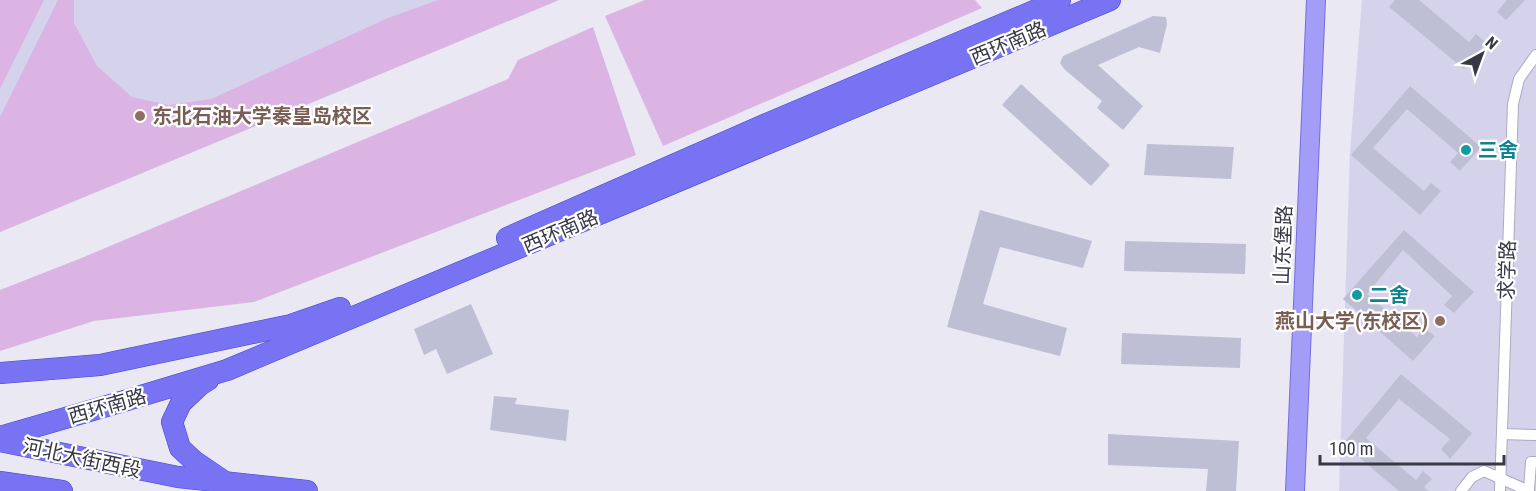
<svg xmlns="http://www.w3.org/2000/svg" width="1536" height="491" viewBox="0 0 1536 491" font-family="'Roboto Condensed','Noto Sans SC',sans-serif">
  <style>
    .education { fill: #d5d3eb }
    .green { fill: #dbb4e4 }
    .building { fill: #bebfd4 }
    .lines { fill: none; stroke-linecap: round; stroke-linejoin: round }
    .street-casing { stroke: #acabbe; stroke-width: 12 }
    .primary-casing { stroke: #756edb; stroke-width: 20 }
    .highway-casing { stroke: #4344d2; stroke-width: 22 }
    .street { stroke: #fff; stroke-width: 10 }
    .primary { stroke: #a49df7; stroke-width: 18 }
    .highway { stroke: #7773f3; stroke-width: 21 }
    .education-dot { fill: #8d6e63; stroke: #fff; stroke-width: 2 }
    .culture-dot { fill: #0f9aa8; stroke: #fff; stroke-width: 2 }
    .labels { text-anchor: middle; stroke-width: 4.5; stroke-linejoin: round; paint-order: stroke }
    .street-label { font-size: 20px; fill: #373846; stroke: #fff }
    .education-label { font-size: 20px; font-weight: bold; fill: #785e54; stroke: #fff; text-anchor: start }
    .culture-label { font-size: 20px; font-weight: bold; fill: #0d838f; stroke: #fff; text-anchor: start }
  </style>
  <rect width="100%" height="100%" fill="#e9e8f3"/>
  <path class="education" d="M0,0H559L0,232Z
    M1362,0H1536V491H1339L1350,151Z"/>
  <path class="green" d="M0,0H44L0,89Z
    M58,0H74V23L97,66L132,97L169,105L211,99L388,18L438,0H559L0,232V117Z
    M645,0H975L982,8L663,146L605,16Z
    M593,27L636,155L254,302L94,321L0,351V290L79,259L508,79L518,60Z"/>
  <path class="building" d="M1395,0H1419L1469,42L1476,34L1486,43L1464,69L1389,7Z
    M1507,0H1525L1506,20L1497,12Z
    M1153,16L1166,17L1167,24L1160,53L1139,47L1098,65L1143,106L1123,130L1097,108L1102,101L1064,69L1060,63L1063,56Z
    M1021,84L1110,165L1091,186L1002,105Z
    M1410,86L1481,147L1460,171L1450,162L1458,153L1407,109L1373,148L1424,191L1431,183L1441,191L1420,215L1351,155Z
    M1147,144L1234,147L1231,179L1144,175Z
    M980,210L1092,241L1083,268L1000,247L983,304L1067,328L1060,356L947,327Z
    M1404,230L1474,292L1454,313L1444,305L1452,296L1403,250L1367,294L1417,337L1424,328L1435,336L1413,361L1343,299Z
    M1125,241L1246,244L1245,274L1124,271Z
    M471,304L493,354L447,374L436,349L424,355L414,329Z
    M1122,333L1241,338L1240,368L1121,364Z
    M1401,374L1472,433L1450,459L1441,449L1450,439L1399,399L1366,438L1416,480L1423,471L1432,479L1424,487L1429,491H1399L1343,444Z
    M494,396L517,398L515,404L569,410L566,441L490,430Z
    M1108,434L1239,441L1236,491H1206L1208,469L1108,465Z"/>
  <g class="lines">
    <defs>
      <path id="street" d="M1502,434L1536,435
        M1461,491L1472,477L1484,471L1529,491
        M1500,491L1513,104L1519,79L1536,55
        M1529,491L1531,462H1536"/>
      <path id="primary" d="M1295,491L1316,0"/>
      <path id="highway" d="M507,238L764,125L1060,0
        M0,373L100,365L291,325L340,308
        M208,380L200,385L181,403L172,422L180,448L194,461L222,480
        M0,437L124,401L227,370L1110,0
        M0,441L178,477L307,491
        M0,482L62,491"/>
    </defs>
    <use href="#street" class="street-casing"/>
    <use href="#primary" class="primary-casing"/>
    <use href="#highway" class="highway-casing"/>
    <use href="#street" class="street"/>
    <use href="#primary" class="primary"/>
    <use href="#highway" class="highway"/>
  </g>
  <g class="education-dot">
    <circle cx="140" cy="116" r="6"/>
    <circle cx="1440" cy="321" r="6"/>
  </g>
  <g class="culture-dot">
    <circle cx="1466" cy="150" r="6"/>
    <circle cx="1357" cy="295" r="6"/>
  </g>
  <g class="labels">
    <g class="street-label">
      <text transform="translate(1008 43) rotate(-23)" y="7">西环南路</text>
      <text transform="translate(560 231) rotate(-23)" y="7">西环南路</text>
      <text transform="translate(1283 245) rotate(-88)" y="7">山东堡路</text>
      <text transform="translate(1507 270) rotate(-88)" y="7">求学路</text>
      <text transform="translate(107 406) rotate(-16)" y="7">西环南路</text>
      <text transform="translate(82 458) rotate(12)" y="7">河北大街西段</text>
    </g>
    <g class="education-label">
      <text x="152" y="123">东北石油大学秦皇岛校区</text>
      <text x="1428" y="328" text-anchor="end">燕山大学(东校区)</text>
    </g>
    <g class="culture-label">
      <text x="1478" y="157">三舍</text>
      <text x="1369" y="302">二舍</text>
    </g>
  </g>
  <g transform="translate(1482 54) rotate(41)" stroke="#ffffff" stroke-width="4.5" paint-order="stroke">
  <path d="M0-4.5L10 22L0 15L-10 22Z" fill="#373846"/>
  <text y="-9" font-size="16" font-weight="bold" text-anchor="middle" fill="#373846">N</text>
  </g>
  <path d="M1320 455v9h184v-9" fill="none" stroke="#373846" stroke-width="3"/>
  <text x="1329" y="455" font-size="18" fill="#373846" stroke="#ffffff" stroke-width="4.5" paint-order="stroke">100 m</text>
</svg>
